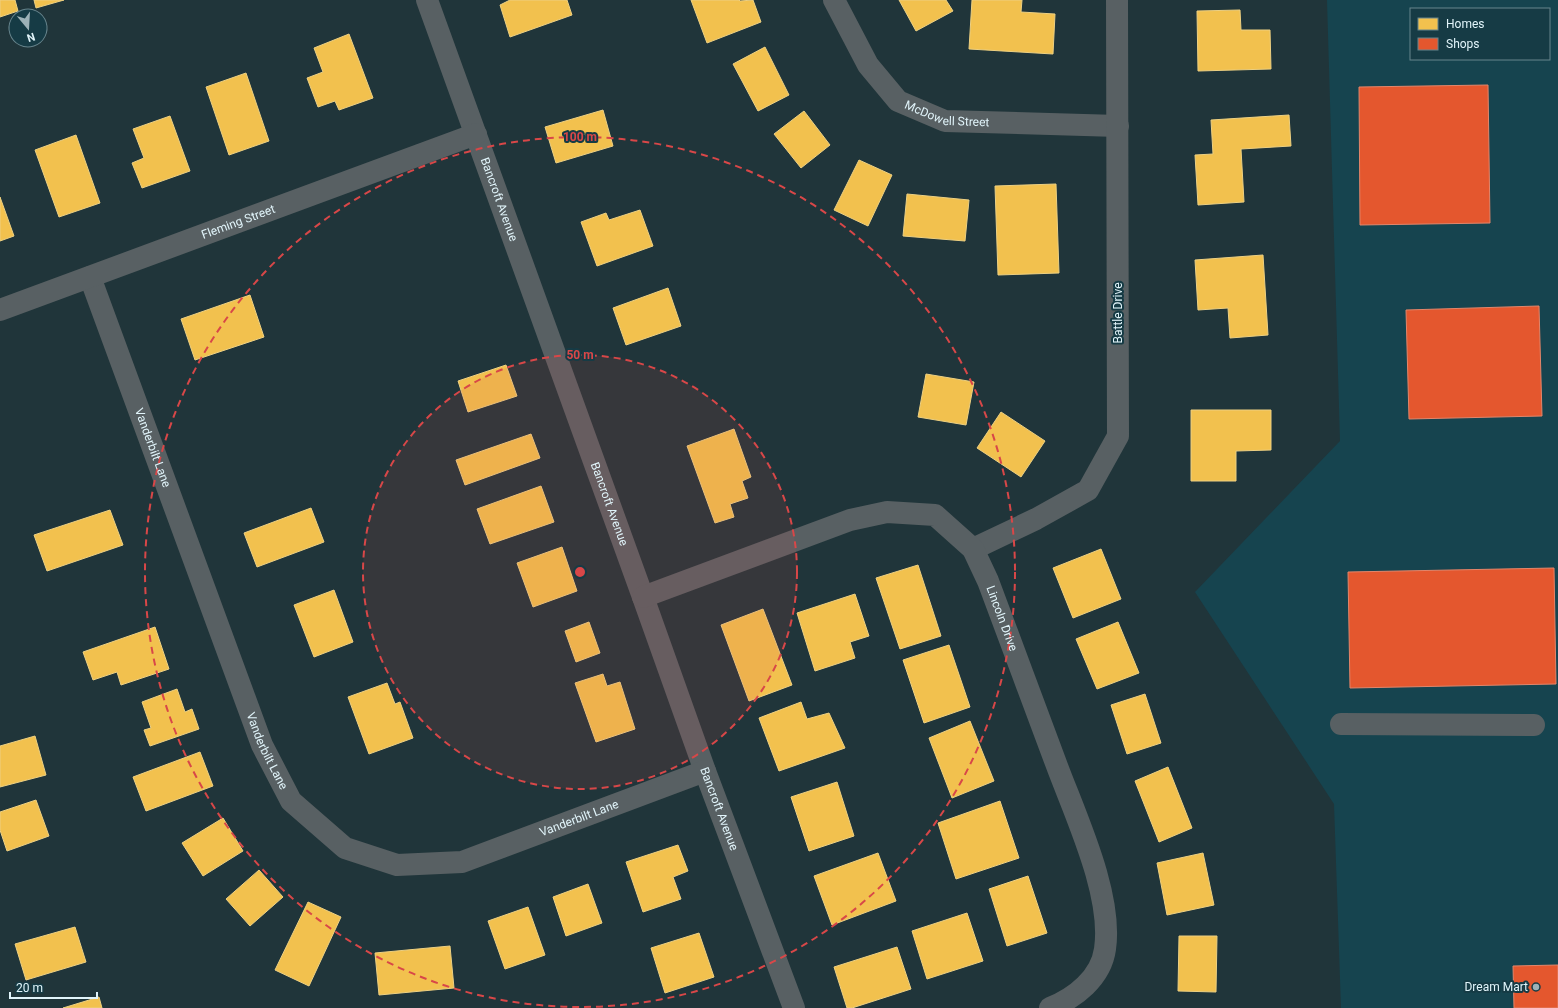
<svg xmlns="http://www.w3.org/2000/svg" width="1558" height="1008" viewBox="0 0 1558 1008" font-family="Roboto,sans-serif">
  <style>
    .built { fill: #16444f; fill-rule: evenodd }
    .homes { fill: #f2c14e; stroke: #edd082 }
    .shops { fill: #e4572e; stroke: #e3866b }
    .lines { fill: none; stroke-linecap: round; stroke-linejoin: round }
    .minor { stroke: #586063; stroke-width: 22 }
    .ring { fill: none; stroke: #d84748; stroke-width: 2; stroke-dasharray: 7 5 }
    .poi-dot { fill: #9db1b7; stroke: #163b45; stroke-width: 1.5 }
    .labels { text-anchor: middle; stroke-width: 4; stroke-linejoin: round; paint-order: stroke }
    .street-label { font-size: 12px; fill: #e1f4fa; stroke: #163b45 }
    .poi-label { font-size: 12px; fill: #e1f4fa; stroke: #163b45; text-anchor: end }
    .centre { fill: #d84748; stroke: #163b45; stroke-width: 2 }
    .ring-label { font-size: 12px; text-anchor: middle; font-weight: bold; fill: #d84748; stroke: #163b45; stroke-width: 4; stroke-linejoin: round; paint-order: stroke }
  </style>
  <rect width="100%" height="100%" fill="#20353a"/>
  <path class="built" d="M1327,0H1558V1008H1341L1334,804L1195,592L1340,441ZM1411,9H1549V59H1411Z"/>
  <path class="homes" d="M0,0H15L18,11L0,17Z
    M34,0H64L36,8Z
    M510,0H567L572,15L510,37L500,5Z
    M691,0H739L740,1L753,0L761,22L707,43Z
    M899,0H946L953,11L916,31Z
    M972,0H1022L1021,12L1055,14L1053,54L969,49Z
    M1240,10L1241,30H1270L1271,69L1198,71L1197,11Z
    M349,34L373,98L339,110L335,101L318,107L307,78L323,72L314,48Z
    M765,47L789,95L758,111L733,64Z
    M246,73L269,141L229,155L206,87Z
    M603,110L613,146L556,163L545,127Z
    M804,111L830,145L801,168L774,134Z
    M1289,115L1291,146L1241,149L1244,202L1198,205L1195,155L1213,154L1211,120Z
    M170,116L190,171L142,188L132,163L144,158L133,129Z
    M76,135L100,203L59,217L35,150Z
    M859,160L892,175L868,226L834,210Z
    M1056,184L1059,273L998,275L995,186Z
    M907,194L969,200L965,241L903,236Z
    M0,197L14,236L0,241Z
    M640,210L653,246L597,266L581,222L606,213L609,220Z
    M1263,255L1268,335L1230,338L1228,308L1198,310L1195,260Z
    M668,288L681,326L626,345L613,308Z
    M250,295L264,337L195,360L181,319Z
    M506,365L517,396L468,412L458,381Z
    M926,374L974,382L966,425L918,417Z
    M1191,410H1271V450L1236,451V481H1191Z
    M1001,412L1045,441L1021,477L977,448Z
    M734,429L751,477L742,481L748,498L730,504L734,517L715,523L687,446Z
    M531,434L540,458L465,485L456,460Z
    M541,486L554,522L490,544L477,509Z
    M311,508L324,542L257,567L244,533Z
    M110,510L123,545L47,571L34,535Z
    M562,547L577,591L533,607L517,563Z
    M1101,549L1121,599L1073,618L1053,568Z
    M918,565L941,636L900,649L876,578Z
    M334,590L353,642L314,657L294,605Z
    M855,594L869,636L850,642L855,658L815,671L797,613Z
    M763,609L792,685L749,701L721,625Z
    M589,622L600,653L576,662L565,631Z
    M1118,622L1139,673L1097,689L1076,639Z
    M155,627L169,669L121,685L117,672L93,680L83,652Z
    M949,645L970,707L924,723L903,660Z
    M603,674L607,686L620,682L635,729L596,742L575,683Z
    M387,683L395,704L400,702L413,738L369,754L348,697Z
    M177,689L185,712L192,709L199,729L150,746L144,730L151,728L142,702Z
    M1145,694L1161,743L1127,754L1111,705Z
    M801,702L807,719L829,713L845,748L779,771L759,718Z
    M970,721L994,781L952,798L929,738Z
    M35,736L46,775L0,787V746Z
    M200,752L213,786L146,811L133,777Z
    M1168,767L1192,828L1159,842L1135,781Z
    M837,782L854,836L809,851L791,797Z
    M36,800L49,836L7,851L0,830V812Z
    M1000,801L1019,858L956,879L938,823Z
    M223,818L243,851L203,876L182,843Z
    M678,845L688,871L673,877L681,899L643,912L626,862Z
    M878,853L896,901L832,925L814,876Z
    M1203,853L1214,905L1167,915L1157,863Z
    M259,870L283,897L250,926L226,899Z
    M1028,876L1047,933L1007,946L989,889Z
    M588,884L602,923L566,936L553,897Z
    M308,902L341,917L309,986L275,970Z
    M528,907L545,955L505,969L488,921Z
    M967,913L983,961L927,979L912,931Z
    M75,927L86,962L26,980L15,944Z
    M699,933L714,977L665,993L651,948Z
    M1179,936H1217L1216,992L1178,991Z
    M450,946L454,988L379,995L375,953Z
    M897,947L911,989L852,1008H847L834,967Z
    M99,997L102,1008H63Z"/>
  <path class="shops" d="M1488,85L1490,223L1360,225L1359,87Z
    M1539,306L1542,416L1409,419L1406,310Z
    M1554,568L1556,684L1350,688L1348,572Z
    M1558,965V1008H1514L1513,966Z"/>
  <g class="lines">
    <g class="minor">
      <path id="s1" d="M427,0L643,597L705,771L794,1008"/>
      <path id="s2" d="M834,0L868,65L898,101L945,121L1118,126"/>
      <path id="s3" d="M90,277L262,745L291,801L345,848L397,865L462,862L705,771"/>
      <path id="s4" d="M0,310L476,134"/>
      <path d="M973,549L1036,519L1088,490L1118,436L1117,0"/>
      <path id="s5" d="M643,597L850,520L887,512L935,515L973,549L988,581C1011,643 1034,704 1057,766C1076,817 1113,895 1105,949C1101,978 1075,998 1050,1008"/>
      <path d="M1341,724L1534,725"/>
    </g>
  </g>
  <circle cx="580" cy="572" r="217" fill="#d84748" fill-opacity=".12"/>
  <g class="ring">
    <circle cx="580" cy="572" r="217"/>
    <circle cx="580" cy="572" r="435"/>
  </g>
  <circle class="poi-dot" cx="1536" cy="987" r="4"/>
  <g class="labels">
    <g class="street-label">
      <text dy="4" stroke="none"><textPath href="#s2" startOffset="172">McDowell Street</textPath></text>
      <text dy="4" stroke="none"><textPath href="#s1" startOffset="212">Bancroft Avenue</textPath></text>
      <text dy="4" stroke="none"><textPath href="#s4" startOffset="254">Fleming Street</textPath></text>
      <text transform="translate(1118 313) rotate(-90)" y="4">Battle Drive</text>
      <text dy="4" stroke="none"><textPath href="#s3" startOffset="182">Vanderbilt Lane</textPath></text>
      <text dy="4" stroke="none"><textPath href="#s1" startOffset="536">Bancroft Avenue</textPath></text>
      <text dy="4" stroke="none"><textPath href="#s5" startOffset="433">Lincoln Drive</textPath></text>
      <text dy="4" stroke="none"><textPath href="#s3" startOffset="506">Vanderbilt Lane</textPath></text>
      <text dy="4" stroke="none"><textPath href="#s1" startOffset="860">Bancroft Avenue</textPath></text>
      <text dy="4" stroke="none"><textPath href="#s3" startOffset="878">Vanderbilt Lane</textPath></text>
    </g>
    <g class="poi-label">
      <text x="1528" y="991">Dream Mart</text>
    </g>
  </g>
  <circle cx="580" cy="572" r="6" class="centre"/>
  <g class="ring-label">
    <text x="580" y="141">100 m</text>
    <text x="580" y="359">50 m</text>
  </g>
  <rect x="1410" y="8" width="140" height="52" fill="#163b45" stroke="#67858d"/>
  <rect x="1418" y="18" width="20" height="12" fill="#f2c14e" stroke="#67858d"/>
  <text x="1446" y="28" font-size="12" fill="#e1f4fa">Homes</text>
  <rect x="1418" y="38" width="20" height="12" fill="#e4572e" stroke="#67858d"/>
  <text x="1446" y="48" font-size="12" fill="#e1f4fa">Shops</text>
  <g transform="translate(28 28) rotate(162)"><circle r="19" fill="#163b45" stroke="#67858d"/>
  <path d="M0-3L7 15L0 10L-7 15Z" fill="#9db1b7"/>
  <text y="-6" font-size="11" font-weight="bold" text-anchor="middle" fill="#e1f4fa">N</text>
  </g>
  <path d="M10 992v6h87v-6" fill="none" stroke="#e1f4fa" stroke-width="2"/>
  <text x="16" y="992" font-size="12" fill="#e1f4fa" stroke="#163b45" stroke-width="3" paint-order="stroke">20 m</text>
</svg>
